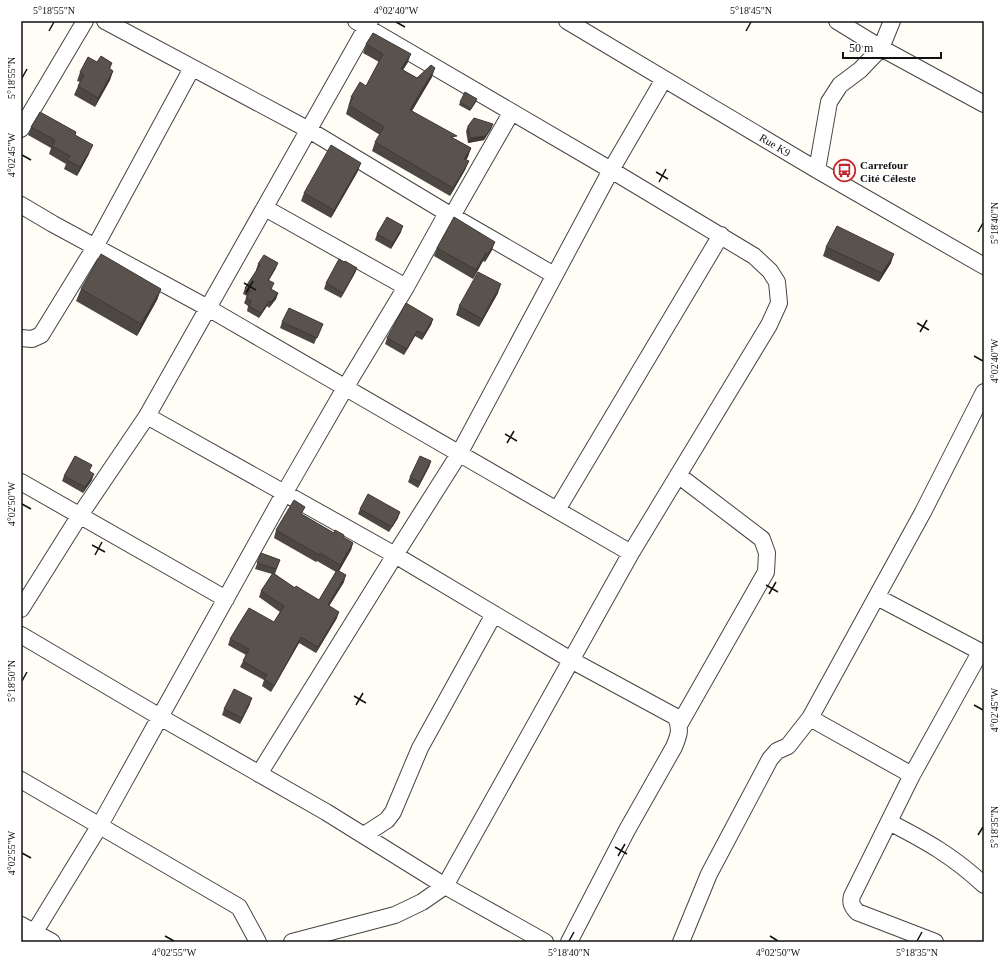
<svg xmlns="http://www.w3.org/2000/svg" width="1005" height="963" viewBox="0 0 1005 963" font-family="'Times New Roman',serif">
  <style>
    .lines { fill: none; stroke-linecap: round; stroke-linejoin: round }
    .minor-casing { stroke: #444; stroke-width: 18 }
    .minor { stroke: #fff; stroke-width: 16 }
    .wall { fill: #4d4742 }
    .shaded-wall { fill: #3f3936 }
    .building { fill: #5a524d; stroke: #3f3936 }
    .ticks { fill: none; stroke: #111; stroke-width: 1.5 }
    .labels { text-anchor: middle; stroke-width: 4; stroke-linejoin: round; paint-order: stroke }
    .street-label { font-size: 11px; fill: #111; stroke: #fff }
    .poi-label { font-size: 11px; font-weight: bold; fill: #111; stroke: #fff; text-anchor: start }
    .neatline { fill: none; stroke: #111; stroke-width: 1.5 }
    .ticks-label { font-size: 10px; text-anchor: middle; fill: #111 }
  </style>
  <rect width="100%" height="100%" fill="#fffdf5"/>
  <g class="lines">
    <defs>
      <path id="minor" d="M105,21L309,130L447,213L554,275
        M567,21L817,170L984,266
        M892,21L881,48L984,104
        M21,129L85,21
        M817,170L829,102L840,85L860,70L881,48L837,21
        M21,205L53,224L208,308L631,553
        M265,208L406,287
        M452,216L511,113
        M21,338L32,339L41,335L95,247L192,68
        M147,416L395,555L571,660L676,717C681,730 679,735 674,747L627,830L569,942
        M678,475L762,539L767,553L766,572L679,725
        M21,482L226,599
        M557,510L721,235
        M877,597L983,653
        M21,609L80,515L147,416L370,21
        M21,635L160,717L326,812L445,886L545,942
        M810,718L912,775
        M259,774L395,555L459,454L611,170L664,79
        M21,780L239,907L258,942
        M889,822C926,841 953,856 984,885
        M364,835L387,820L393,812L420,748L494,614
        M21,925L52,942
        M22,942L34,933L100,825L285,492L345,388L406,287L447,213
        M292,942L395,915L422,902L445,886L631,553L769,325L779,303L777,282L770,271L754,256L611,170L356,21
        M681,942L709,874L770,759L777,751L788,746L810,718L923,512L984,392
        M935,942L857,912C852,906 850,903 852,896L912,775L978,656L984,653"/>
    </defs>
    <use href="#minor" class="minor-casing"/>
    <use href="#minor" class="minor"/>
  </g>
  <path class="wall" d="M366,44L408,62L403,70L417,78L432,77L412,111L455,139L471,148L466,160L469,161L465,170L450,196L372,151L375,142L380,135L346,114L351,97L366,86L379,62L363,53Z
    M97,62L112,63L110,69L113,71L110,80L95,107L74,95L78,86L80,82L77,81L80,72Z
    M460,102H476L470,111L459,105Z
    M468,126L491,129L484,140L468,143L466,131Z
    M31,127L75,135L89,154L77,176L64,169L66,164L49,154L51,148L28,135Z
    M358,171L331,218L301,201L304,193Z
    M401,232L391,249L375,240L377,234Z
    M826,247L891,263L879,282L823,256Z
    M437,248L492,250L485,262L483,261L473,279L434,256Z
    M344,262L357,268L355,273L341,298L324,289L326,283Z
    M258,264L276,268L269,280L272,290L278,293L276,299L269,308L267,306L259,318L247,311L248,306L244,303L247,296L243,294L245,288L257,270H256Z
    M81,289H161L157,300L137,336L76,301Z
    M498,293L479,327L456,315L459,306Z
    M433,319L431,325L422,340L415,336L404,355L385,344L387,338Z
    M282,322L323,324L314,344L280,328Z
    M431,461L429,467L418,488L408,482L410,477Z
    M90,471L92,480L83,493L62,481L64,476Z
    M360,509L398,518L389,532L358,514Z
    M302,514L334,533L343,537L353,543L351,550L339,571L344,582L329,606L337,618L316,653L299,643L271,692L262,686L264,680L240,667L246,655L228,645L230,639L274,622L280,612L259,597L261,591L272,574L255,569L261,553L280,560L275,574L295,588L319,600L336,572L317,561L316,562L274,538L276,530Z
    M250,704L240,724L222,715L224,709Z"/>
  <path class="shaded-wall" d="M411,54L408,62L398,78L401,69Z
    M435,68L432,77L407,119L410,110Z
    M113,71L110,80L95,107L98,98Z
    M493,124L491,129L484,140L468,143L470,138Z
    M93,145L89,154L77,176L80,167Z
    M471,148L468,157L461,168L464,159Z
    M469,161L465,170L450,196L453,188Z
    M361,163L358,171L331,218L334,210Z
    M403,226L401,232L391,249L393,243Z
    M495,242L492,250L485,262L488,254Z
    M486,253L483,261L473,279L476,270Z
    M894,254L891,263L879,282L882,273Z
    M278,263L276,268L266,285L268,280Z
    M357,268L355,273L341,298L343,293Z
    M501,284L498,293L479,327L482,319Z
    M161,289L157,300L137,336L141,324Z
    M278,293L276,299L269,308L271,302Z
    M269,301L267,306L259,318L261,313Z
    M433,319L431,325L422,340L424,334Z
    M417,331L415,336L404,355L407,349Z
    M431,461L429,467L418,488L420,482Z
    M94,474L92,480L83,493L85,487Z
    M400,512L398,518L389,532L392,527Z
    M353,543L351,550L338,573L340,565Z
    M346,575L344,582L326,611L328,605Z
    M339,612L337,618L316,653L318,647Z
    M301,637L299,643L271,692L274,686Z
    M252,698L250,704L240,724L242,718Z"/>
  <path class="building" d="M373,33L411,54L401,69L417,78L431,65L435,68L410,110L457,136L451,137L471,148L464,159L469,161L453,188L375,142L384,127L349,105L353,98L351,97L360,82L366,86L383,54L366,44Z
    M101,56L112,63L109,68L113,71L98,98L78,86L84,75L80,72L88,57L97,62Z
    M465,92L477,99L471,109L460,102Z
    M40,112L76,132L75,135L93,145L80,167L67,160L70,156L52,146L55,140L31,127Z
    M474,118L493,124L486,136L470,138L468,126Z
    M331,145L361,163L334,210L304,193Z
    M387,217L403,226L393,243L377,234Z
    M454,217L495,242L488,254L486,253L476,270L437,248Z
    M837,226L894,254L882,273L826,247Z
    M101,254L161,289L141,324L81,289Z
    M264,255L278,263L268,280L274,283L271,289L278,293L271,302L269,301L261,313L249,306L251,301L246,298L250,291L245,288L260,265L258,264Z
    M339,259L344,262L345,261L357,268L343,293L326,283Z
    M478,272L501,284L482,319L459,306Z
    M406,303L433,319L424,334L417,331L407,349L387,338Z
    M289,308L323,324L317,338L282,322Z
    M75,456L92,465L89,471L94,474L85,487L64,476Z
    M420,456L431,461L420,482L410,477Z
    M368,494L400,512L392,527L360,509Z
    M294,500L305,507L301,514L334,533L335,530L344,535L343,537L353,543L340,565L320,553L319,555L276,530Z
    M261,553L280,560L276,569L257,563Z
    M337,570L346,575L328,605L339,612L318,647L301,637L274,686L264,679L267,675L243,661L249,649L230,639L239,624L249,608L274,622L284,606L261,591L273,573L295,588L296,586L319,600Z
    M234,689L252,698L242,718L224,709Z"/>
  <path class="ticks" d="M396,22L405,27M49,31L54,22M746,31L751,22M22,78L27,69M22,155L31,160M656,172L668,179M659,182L666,169M978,232L983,223M244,283L256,290M246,293L253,281M917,323L929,330M920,332L927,320M974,356L983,361M505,434L517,441M507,443L514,431M22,504L31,509M92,545L105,552M95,555L102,542M766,585L778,592M769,594L776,582M22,681L27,672M354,696L366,703M356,705L363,693M974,705L983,710M978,835L983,827M615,847L627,854M22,853L31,858M618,856L625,844M165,936L174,941M770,936L778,941M569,941L574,932M917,941L922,932"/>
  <defs>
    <symbol id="bus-ring" viewBox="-11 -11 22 22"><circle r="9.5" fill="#fff" stroke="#c4262e" stroke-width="1.5"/><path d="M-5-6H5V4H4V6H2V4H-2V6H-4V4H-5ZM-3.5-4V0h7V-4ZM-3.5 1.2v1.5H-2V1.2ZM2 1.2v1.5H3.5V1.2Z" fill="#c4262e"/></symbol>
  </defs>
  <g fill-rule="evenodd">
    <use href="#bus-ring" x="832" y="158" width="25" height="25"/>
  </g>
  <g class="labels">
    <g class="street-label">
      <text transform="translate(775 145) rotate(31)" y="4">Rue K9</text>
    </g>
    <g class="poi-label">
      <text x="860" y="169">Carrefour<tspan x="860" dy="13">Cité Céleste</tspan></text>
    </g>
  </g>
  <rect width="1005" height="963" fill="none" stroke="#ffffff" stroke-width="44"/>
  <path d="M843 52v6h98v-6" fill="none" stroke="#111111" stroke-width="2"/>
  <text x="849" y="52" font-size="12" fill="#111111" stroke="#ffffff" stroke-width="3" paint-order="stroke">50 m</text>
  <rect x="22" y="22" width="961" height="919" class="neatline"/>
  <g class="ticks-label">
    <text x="54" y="14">5°18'55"N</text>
    <text x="396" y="14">4°02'40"W</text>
    <text x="751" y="14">5°18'45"N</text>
    <text transform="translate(11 78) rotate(-90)" y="4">5°18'55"N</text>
    <text transform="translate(11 155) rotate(-90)" y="4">4°02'45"W</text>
    <text transform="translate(994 223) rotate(-90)" y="4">5°18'40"N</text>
    <text transform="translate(994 361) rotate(-90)" y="4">4°02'40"W</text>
    <text transform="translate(11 504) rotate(-90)" y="4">4°02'50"W</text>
    <text transform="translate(11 681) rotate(-90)" y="4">5°18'50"N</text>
    <text transform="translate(994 710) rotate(-90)" y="4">4°02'45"W</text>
    <text transform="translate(994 827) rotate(-90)" y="4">5°18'35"N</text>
    <text transform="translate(11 853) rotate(-90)" y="4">4°02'55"W</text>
    <text x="174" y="956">4°02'55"W</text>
    <text x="569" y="956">5°18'40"N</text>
    <text x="778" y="956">4°02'50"W</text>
    <text x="917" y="956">5°18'35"N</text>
  </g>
</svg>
